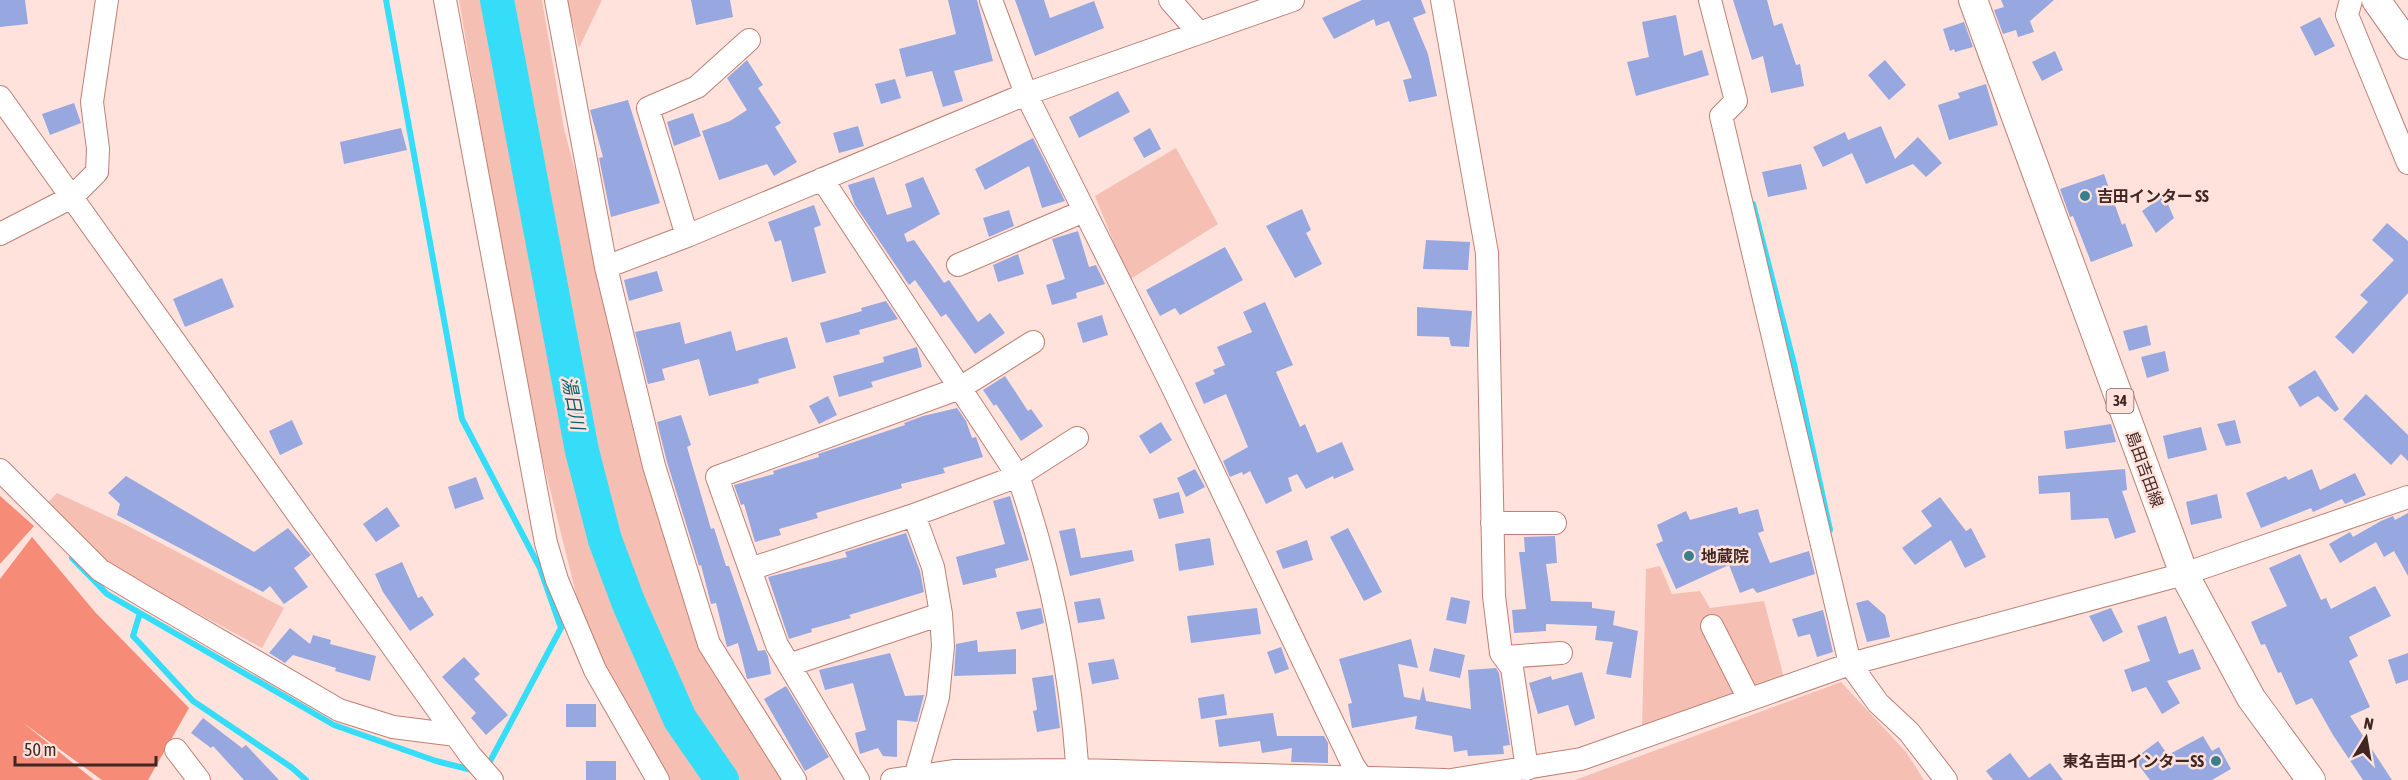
<svg xmlns="http://www.w3.org/2000/svg" width="2408" height="780" viewBox="0 0 2408 780" font-family="'Asap Condensed','Noto Sans JP',sans-serif">
  <style>
    .green { fill: #f6bfb3 }
    .forest { fill: #f68b77 }
    .lines { fill: none; stroke-linecap: round; stroke-linejoin: round }
    .stream { stroke: #36ddf8; stroke-width: 6 }
    .river { stroke: #36ddf8; stroke-width: 34 }
    .building { fill: #97a7df }
    .minor-casing { stroke: #c08073; stroke-width: 24 }
    .major-casing { stroke: #c08073; stroke-width: 30 }
    .minor { stroke: #fff; stroke-width: 22 }
    .major { stroke: #fff; stroke-width: 28 }
    .poi-dot { fill: #397f8c; stroke: #ffe2dc; stroke-width: 2 }
    .labels { text-anchor: middle; stroke-width: 5; stroke-linejoin: round; paint-order: stroke }
    .shield { fill: #ffe2dc; stroke: #7a5e59; stroke-width: 1.5 }
    .shield-label { font-size: 15px; font-weight: bold; fill: #412621 }
    .poi-label { font-size: 16px; font-weight: bold; fill: #412621; stroke: #ffe2dc; text-anchor: start }
    .street-label { font-size: 16px; fill: #412621; stroke: #ffe2dc }
    .water-label { font-size: 18px; font-style: italic; fill: #00616f; stroke: #ffe2dc }
  </style>
  <rect width="100%" height="100%" fill="#ffe2dc"/>
  <path class="green" d="M459,0H542L564,129L648,444L739,700L797,780H665L595,670L525,389Z
    M567,0H602L579,48Z
    M1176,148L1218,224L1129,280L1095,196Z
    M57,493L126,525L284,608L262,648L99,560L47,503Z
    M1660,566L1672,594L1700,591L1710,608L1764,601L1784,678L1642,728L1646,569Z
    M1841,682L1906,752L1924,780H1575Z"/>
  <path class="forest" d="M0,496L34,526L0,564Z
    M32,537L95,612L189,708L148,780H102L22,722L94,780H0V579Z"/>
  <g class="lines">
    <path class="stream" d="M386,0L462,419L540,568L561,628L487,767
      M1753,204L1794,364L1830,530
      M72,558L107,594L334,725L436,761L472,770
      M140,613L133,636L193,701L291,767L306,780"/>
    <path class="river" d="M497,0L582,451L605,540L629,604L680,719L722,780"/>
  </g>
  <path class="building" d="M0,0H25L28,24L0,27Z
    M691,0H730L733,17L696,25Z
    M948,0H977L993,61L954,71L963,101L943,107L932,71L906,77L899,49L956,34Z
    M1015,0H1044L1050,18L1094,1L1104,28L1035,56Z
    M1362,0H1421L1426,13L1413,18L1428,54L1437,96L1409,102L1403,80L1412,78L1389,21L1376,26L1374,19L1334,39L1322,18Z
    M1733,0H1767L1774,26L1782,23L1796,65L1800,64L1804,86L1771,93L1763,56L1752,60Z
    M2001,0H2054L2030,21L2034,32L2018,37L2016,30L2003,34L1994,10L2004,7Z
    M1676,15L1684,56L1702,50L1709,75L1636,96L1627,62L1649,57L1642,22Z
    M2320,17L2335,46L2315,56L2300,27Z
    M1964,22L1973,47L1955,52L1954,49L1950,51L1943,29Z
    M2055,51L2063,70L2042,81L2032,62Z
    M747,60L763,85L758,88L781,123L775,127L797,162L774,176L767,164L719,180L702,131L730,121L747,110L727,78Z
    M1885,60L1906,85L1889,100L1868,75Z
    M895,79L901,98L881,104L875,84Z
    M1986,84L1998,125L1949,140L1938,105L1960,98L1958,93Z
    M1118,91L1130,112L1079,138L1069,117Z
    M628,100L660,203L611,217L599,158L603,157L590,110Z
    M74,103L81,123L50,135L42,114Z
    M693,113L701,136L674,146L667,122Z
    M858,126L864,146L839,153L833,133Z
    M1881,126L1895,159L1918,137L1942,163L1926,177L1913,164L1866,184L1852,153L1823,167L1813,147L1845,132L1848,140Z
    M401,128L407,150L344,164L340,142Z
    M1150,128L1161,149L1144,158L1133,138Z
    M1033,138L1065,201L1042,208L1029,166L985,190L975,169Z
    M1801,164L1807,189L1768,197L1762,172Z
    M2104,174L2122,225L2125,223L2133,246L2091,262L2073,216L2070,217L2060,189Z
    M874,177L887,215L912,207L905,184L923,177L940,214L904,234L907,242L914,240L944,283L949,280L978,322L990,313L1005,333L975,354L946,314L941,317L915,280L909,285L855,205L848,185Z
    M2164,195L2174,218L2156,233L2142,211Z
    M814,205L821,225L814,228L826,273L792,282L781,240L775,242L768,222Z
    M1302,209L1311,230L1306,233L1322,264L1295,278L1266,226Z
    M1009,210L1014,226L989,237L983,218Z
    M2387,223L2408,241V293L2353,354L2335,337L2368,302L2360,295L2394,260L2372,240Z
    M1078,231L1089,267L1096,265L1105,284L1076,293L1077,298L1052,305L1046,285L1065,279L1052,239Z
    M1426,240L1470,242L1468,270L1423,269Z
    M1225,247L1243,280L1180,315L1175,308L1160,316L1146,290Z
    M1018,254L1024,274L998,282L993,265Z
    M657,271L663,291L629,301L624,280Z
    M222,278L234,307L185,327L173,299Z
    M886,301L898,319L859,330L860,334L826,343L820,323L862,311L861,308Z
    M1265,302L1293,365L1276,372L1300,427L1305,424L1317,453L1342,442L1354,470L1334,479L1333,476L1306,489L1297,474L1288,478L1292,491L1266,504L1250,471L1243,475L1242,472L1230,477L1223,461L1248,447L1226,394L1204,404L1195,383L1215,374L1213,370L1225,365L1217,347L1252,332L1243,312Z
    M1417,307L1472,311L1469,347L1451,346L1449,337L1417,336Z
    M1102,315L1108,335L1083,343L1077,323Z
    M680,322L685,344L731,331L736,351L787,337L796,368L758,379L759,383L709,396L699,359L662,369L665,380L648,384L635,332Z
    M2147,325L2151,345L2129,351L2123,331Z
    M917,347L922,367L871,382L873,387L839,397L833,376L884,362L883,357Z
    M2165,351L2169,371L2147,378L2141,357Z
    M2315,370L2339,409L2335,412L2318,396L2300,407L2288,387Z
    M1005,376L1028,411L1031,409L1043,426L1021,441L996,404L994,406L983,390Z
    M2366,394L2408,435V461L2401,454L2391,465L2343,419Z
    M828,396L837,415L819,424L809,406Z
    M957,408L966,421L972,438L976,437L983,457L943,468L945,473L901,484L902,488L816,513L818,518L779,529L781,535L755,542L744,504L741,505L734,485L774,474L773,471L819,457L818,454L905,425L904,423L923,416Z
    M681,415L691,445L687,447L711,529L714,528L726,566H729L758,651L765,650L768,656L771,674L747,679L738,643L727,647L716,603L711,604L701,565L699,566L667,462L657,422Z
    M292,420L303,444L280,455L269,431Z
    M2235,420L2241,443L2226,446L2217,424Z
    M1161,422L1172,440L1150,454L1139,436Z
    M2111,424L2116,442L2066,449L2064,431Z
    M2201,427L2207,450L2168,459L2163,436Z
    M1195,469L1205,487L1186,497L1177,478Z
    M2125,469L2127,490L2122,491L2136,532L2115,539L2108,518L2071,520L2070,492L2039,494L2038,476Z
    M2312,469L2320,490L2355,473L2366,495L2345,504L2342,499L2313,512L2311,508L2261,528L2246,493L2286,476L2288,480Z
    M126,476L254,552L288,528L311,555L294,568L308,587L284,604L270,586L263,592L117,515L120,504L108,493Z
    M476,477L484,499L455,509L448,487Z
    M1179,492L1184,513L1159,519L1153,499Z
    M2217,494L2222,518L2191,525L2186,502Z
    M1010,496L1029,560L995,569L997,577L963,585L956,557L1005,544L993,501Z
    M1940,497L1966,531L1971,528L1986,557L1965,568L1951,540L1915,565L1902,548L1932,526L1921,511Z
    M387,507L400,526L376,542L363,524Z
    M1737,507L1739,514L1758,509L1764,531L1758,533L1770,563L1809,551L1815,574L1757,593L1753,588L1740,593L1729,565L1676,589L1656,544L1663,541L1657,525L1686,511L1690,520Z
    M2408,513V576L2394,551L2384,557L2376,542L2340,563L2329,544L2350,532L2353,537L2381,521L2393,516L2395,520Z
    M1075,528L1081,558L1132,550L1134,561L1070,576L1059,531Z
    M1348,528L1382,592L1364,601L1330,537Z
    M906,533L920,571L924,592L849,615L851,618L811,629L812,632L789,639L768,577L847,557L845,552Z
    M1555,536L1557,563L1546,564L1551,601L1592,602V608L1615,611L1613,625L1638,631L1631,678L1606,674L1613,642L1595,640L1597,626L1546,624V631L1514,633L1512,610L1526,609L1519,552H1525L1524,537Z
    M1210,538L1214,565L1179,571L1175,544Z
    M1307,540L1313,560L1283,569L1276,551Z
    M2300,554L2321,600L2326,598L2331,609L2375,586L2391,616L2349,637L2358,656L2349,661L2370,707L2350,716L2392,780H2363L2333,735L2312,698L2296,705L2281,672L2278,673L2265,644L2261,645L2251,622L2287,606L2269,568Z
    M402,562L418,598L422,596L434,615L410,631L383,592L375,574Z
    M1451,597L1470,601L1466,624L1446,620Z
    M1100,598L1105,619L1078,623L1074,602Z
    M1868,600L1885,615L1890,637L1867,642L1856,603Z
    M1041,608L1044,623L1021,630L1016,612Z
    M1257,608L1261,634L1191,643L1187,616Z
    M2111,608L2123,632L2103,642L2089,616Z
    M1823,610L1833,652L1817,657L1810,634L1798,637L1792,619Z
    M2166,616L2179,654L2193,649L2201,669L2167,681L2180,703L2162,714L2146,687L2132,692L2124,670L2150,661L2137,626Z
    M290,628L310,644L313,635L331,640L330,644L376,656L370,681L335,671L336,668L293,655L285,663L274,656L269,653Z
    M1411,639L1418,668L1398,664L1404,697L1420,700L1423,686L1426,701L1471,709L1468,670L1496,668L1499,673L1510,745L1503,746L1504,754L1468,756L1467,750L1454,752L1452,736L1415,729L1417,716L1352,728L1348,704L1352,703L1339,659Z
    M977,640L978,652L1016,649V674L954,676L956,644Z
    M1281,647L1289,669L1275,674L1267,652Z
    M1434,648L1465,655L1460,678L1429,671Z
    M890,653L905,696L924,695L917,722L897,720V757L883,756L878,748L860,754L855,733L866,730L853,683L825,690L819,670Z
    M2408,653V680L2396,684L2388,660Z
    M464,657L480,674L474,679L508,715L486,735L471,718L476,713L442,677Z
    M1114,659L1119,679L1092,684L1088,663Z
    M1582,672L1595,718L1575,726L1568,705L1538,714L1529,683L1551,676L1552,680Z
    M1053,675L1060,728L1037,732L1033,711L1037,710L1032,678Z
    M786,686L829,757L805,771L764,699Z
    M1224,694L1227,715L1201,719L1198,698Z
    M566,704H596V727H566Z
    M1273,713L1277,736H1324L1328,743V763L1291,762L1292,748L1262,753L1260,741L1219,747L1215,720Z
    M203,718L242,748L246,745L279,780H244L213,746L211,748L191,733Z
    M2203,736L2212,751L2219,747L2231,769L2212,780H2150L2134,759L2158,741L2168,755Z
    M2010,753L2029,778L2050,763L2063,780H1993L1986,771Z
    M586,761H616V780H586Z"/>
  <g class="lines">
    <defs>
      <path id="minor" d="M445,0L546,543L557,580L595,670L658,780
        M556,0L606,267L654,466L709,644L795,780
        M991,0L1026,94L1173,388L1353,765L1363,780
        M1170,0L1199,33
        M1442,0L1487,253L1494,596L1501,653L1512,668L1527,769
        M1710,0L1736,101L1721,116L1850,664L1878,703L1909,732L1946,780
        M2351,0L2347,15L2408,163
        M0,97L470,755L492,780
        M822,179L1018,476C1051,569 1073,682 1078,780
        M0,234L72,197L97,172L98,149L92,102L107,0
        M687,236L648,108L697,87L749,40
        M958,265L1084,211
        M606,267L687,236L1026,94L1293,0
        M0,470L100,570L145,597L339,710L393,727L456,735
        M914,515L933,567L941,614L943,646L938,697L915,777
        M1492,523H1555
        M750,569L914,515L1018,476L1077,438
        M1712,626L1749,699
        M1504,657L1561,653
        M789,665L941,614
        M176,750L199,780
        M858,780L777,645L717,477L960,388L1033,342
        M892,780L955,771L1078,770L1445,780
        M1451,780L1581,759L1850,664L2184,574L2408,497"/>
      <path id="major" d="M1973,0L2184,574L2251,698L2311,780
        M2376,0L2408,45"/>
    </defs>
    <use href="#minor" class="minor-casing"/>
    <use href="#major" class="major-casing"/>
    <use href="#minor" class="minor"/>
    <use href="#major" class="major"/>
  </g>
  <g class="poi-dot">
    <circle cx="2085" cy="196" r="6"/>
    <circle cx="1689" cy="556" r="6"/>
    <circle cx="2216" cy="761" r="6"/>
  </g>
  <g class="labels">
    <rect class="shield" x="2106.5" y="389" width="27" height="24" rx="4.5"/>
    <g class="shield-label">
      <text x="2120" y="406">34</text>
    </g>
    <g class="poi-label">
      <text x="2097" y="202">吉田インター SS</text>
      <text x="1701" y="562">地蔵院</text>
      <text x="2204" y="767" text-anchor="end">東名吉田インターSS</text>
    </g>
    <g class="street-label">
      <text transform="translate(2145 469) rotate(70)" y="6">島田吉田線</text>
    </g>
    <g class="water-label">
      <text transform="translate(573 403) rotate(79)" y="6">湯日川</text>
    </g>
  </g>
  <g transform="translate(2366 738) rotate(11)" stroke="#ffe2dc" stroke-width="4.5" paint-order="stroke">
  <path d="M0-4.5L10 22L0 15L-10 22Z" fill="#412621"/>
  <text y="-9" font-size="16" font-weight="bold" text-anchor="middle" fill="#412621">N</text>
  </g>
  <path d="M15 756v9h141v-9" fill="none" stroke="#412621" stroke-width="3"/>
  <text x="24" y="756" font-size="18" fill="#412621" stroke="#ffe2dc" stroke-width="4.5" paint-order="stroke">50 m</text>
</svg>
